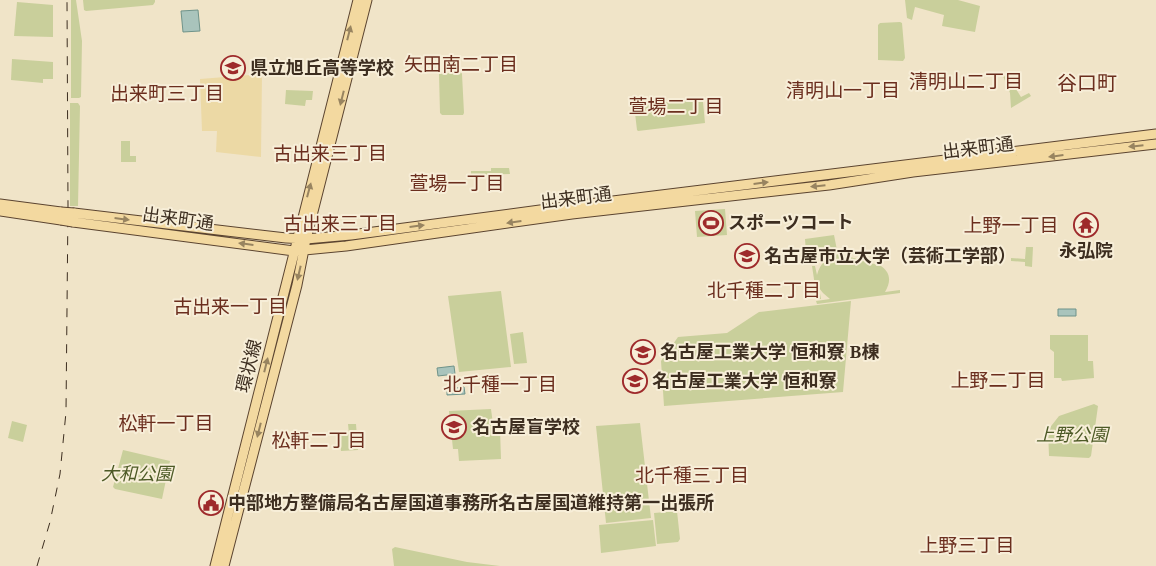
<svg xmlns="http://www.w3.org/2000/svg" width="1156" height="566" viewBox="0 0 1156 566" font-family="'PT Serif','Noto Sans JP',serif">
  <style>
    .green { fill: #c9cf9b }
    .sand { fill: #ecd9a5 }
    .water { fill: #a9c4bc; stroke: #6f938a }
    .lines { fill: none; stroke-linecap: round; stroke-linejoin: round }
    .major-casing { stroke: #5b4430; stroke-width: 11 }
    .major { stroke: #f3d9a0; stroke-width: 9 }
    .rail { stroke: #3d2e20; stroke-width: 1; stroke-dasharray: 9 9; stroke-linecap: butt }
    .major-bridge-casing { stroke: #5b4430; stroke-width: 11; stroke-linecap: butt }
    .major-bridge { stroke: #f3d9a0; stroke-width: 9 }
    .oneway { fill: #988460 }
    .labels { text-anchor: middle; stroke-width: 4; stroke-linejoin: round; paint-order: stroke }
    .poi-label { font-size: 18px; font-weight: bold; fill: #3d2e20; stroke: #f7eed8; text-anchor: start }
    .street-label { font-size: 18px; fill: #3d2e20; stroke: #f7eed8 }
    .park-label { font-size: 18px; font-style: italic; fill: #4d5a26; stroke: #f7eed8 }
    .neighbourhood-label { font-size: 19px; fill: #6b2e1e; stroke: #f7eed8 }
    .quarter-label { font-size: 20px; fill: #6b2e1e; stroke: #f7eed8 }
  </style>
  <rect width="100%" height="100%" fill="#f0e4c8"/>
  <path class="green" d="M71,0H76L82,41L81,97L79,98H71Z
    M83,0H155V2L153,5L86,11L84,10Z
    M905,0H958L980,6L975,32L942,26L944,15L915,7L912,20L907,18Z
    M17,2L53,5V37L14,36Z
    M900,22L902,23L905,58L903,61L878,60V25L880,23Z
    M12,59L53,62V79H43V83L11,80Z
    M461,72L462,74L464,113L463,115H442L440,113L439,74Z
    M1014,72L1019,80L1013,84L1021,97L1029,93L1031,96L1011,108L1010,93L1003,76Z
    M286,90L313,91L312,100H306L305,106L285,104Z
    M700,100L703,102L705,123L638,131L637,130L634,105L635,104Z
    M70,103H78L80,106L78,206H70Z
    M121,141H130V156H136V162H121Z
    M491,168H509L510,174L471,175V171H491Z
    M725,209L727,235L697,237L695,211Z
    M834,235L837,250L806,253L805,239Z
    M1026,247H1033L1032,267L1025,266V262L1011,261V258L1025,259Z
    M840,254L881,266C891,273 891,282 885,292L900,290V293L817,304L816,301L830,299L823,293L819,288L821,299H817L812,266H815L817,275C820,263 828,256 840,254Z
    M501,291L511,367L459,372L448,296Z
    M851,301L843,392L664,406L661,361L678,337L727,333L759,312Z
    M523,332L527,363L514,364L510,334Z
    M1050,335H1088V361H1093L1094,378L1062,381L1061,378H1054V352L1050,349Z
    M1094,404L1098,406L1091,456L1089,458L1049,456L1048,430L1059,416Z
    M491,409L493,424L500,429L501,459L459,461L458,449H453L449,411Z
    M12,421L27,425L23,442L8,438Z
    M640,423L651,518L606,523L596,426Z
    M348,424H356L358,450L341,451L339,435L349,434Z
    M123,450L170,461L162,499L115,489L113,487Z
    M677,511L680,539L678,542L657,544L654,513Z
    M653,520L656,546L601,553L599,525Z
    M395,547L467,562L500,566H394L392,549Z"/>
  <path class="sand" d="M262,74L261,157L216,152L217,131H202L200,79Z"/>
  <path class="water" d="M198,10L200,31L183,32L181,11Z
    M1058,309H1076V316H1058Z
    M454,366L455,374L438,376L437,368Z
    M464,387L465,394L447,395V389Z"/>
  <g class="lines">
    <defs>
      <path id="major" d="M0,204L61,212
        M0,211L61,220
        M74,213L286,238L306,239L351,235L540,210L1156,134
        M73,222L294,251L346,246L572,214L829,185L913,172L1156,144
        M215,566L358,0
        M224,566L297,285L306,239L367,0"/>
    </defs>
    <use href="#major" class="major-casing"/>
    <use href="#major" class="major"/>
    <path class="rail" d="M37,566L50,522L60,474L66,412L68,205L67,0"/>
    <defs>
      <path id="major-bridge" d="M61,212L74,213
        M61,220L73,222"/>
    </defs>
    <use href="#major-bridge" class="major-bridge-casing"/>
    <use href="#major-bridge" class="major-bridge"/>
  </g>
  <defs><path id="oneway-solid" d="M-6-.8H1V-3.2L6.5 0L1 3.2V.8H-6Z" transform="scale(1.25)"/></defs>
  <g class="oneway">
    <use href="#oneway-solid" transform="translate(349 33) rotate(-76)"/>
    <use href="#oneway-solid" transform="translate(342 98) rotate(104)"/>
    <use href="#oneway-solid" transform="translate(1136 146) rotate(174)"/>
    <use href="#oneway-solid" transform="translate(1056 156) rotate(173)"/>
    <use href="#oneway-solid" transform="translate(761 183) rotate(-7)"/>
    <use href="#oneway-solid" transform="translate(818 186) rotate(174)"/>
    <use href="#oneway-solid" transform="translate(309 190) rotate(-75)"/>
    <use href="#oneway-solid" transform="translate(122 219) rotate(7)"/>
    <use href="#oneway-solid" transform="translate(514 222) rotate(172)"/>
    <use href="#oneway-solid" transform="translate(417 226) rotate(-7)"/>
    <use href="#oneway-solid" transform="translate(246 244) rotate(-173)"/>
    <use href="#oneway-solid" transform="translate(299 273) rotate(103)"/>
    <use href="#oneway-solid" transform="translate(266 365) rotate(-76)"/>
    <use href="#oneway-solid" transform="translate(259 430) rotate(104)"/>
  </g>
  <defs>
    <symbol id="school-ring" viewBox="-11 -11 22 22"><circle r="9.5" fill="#f7eed8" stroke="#9e2a2b" stroke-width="1.5"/><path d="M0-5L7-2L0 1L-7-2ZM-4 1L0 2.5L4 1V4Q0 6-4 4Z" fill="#9e2a2b"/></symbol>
    <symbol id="stadium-ring" viewBox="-11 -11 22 22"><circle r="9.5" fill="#f7eed8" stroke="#9e2a2b" stroke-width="1.5"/><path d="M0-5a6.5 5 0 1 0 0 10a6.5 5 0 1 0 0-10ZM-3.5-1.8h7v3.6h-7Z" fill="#9e2a2b"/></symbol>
    <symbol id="temple-ring" viewBox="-11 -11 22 22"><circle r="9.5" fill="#f7eed8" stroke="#9e2a2b" stroke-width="1.5"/><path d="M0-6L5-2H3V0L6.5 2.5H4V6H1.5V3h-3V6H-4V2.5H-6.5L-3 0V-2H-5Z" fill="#9e2a2b"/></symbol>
    <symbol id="university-ring" viewBox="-11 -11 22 22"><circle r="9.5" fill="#f7eed8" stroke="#9e2a2b" stroke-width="1.5"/><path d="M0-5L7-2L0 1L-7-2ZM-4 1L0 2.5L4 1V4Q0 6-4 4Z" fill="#9e2a2b"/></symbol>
    <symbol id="civic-ring" viewBox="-11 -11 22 22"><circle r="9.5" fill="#f7eed8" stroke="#9e2a2b" stroke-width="1.5"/><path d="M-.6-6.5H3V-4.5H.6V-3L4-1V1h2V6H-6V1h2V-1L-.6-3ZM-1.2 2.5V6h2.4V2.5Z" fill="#9e2a2b"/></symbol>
  </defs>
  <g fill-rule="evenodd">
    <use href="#school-ring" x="219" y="54" width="28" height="28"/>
    <use href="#stadium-ring" x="697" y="209" width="28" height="28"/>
    <use href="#temple-ring" x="1072" y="211" width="28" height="28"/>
    <use href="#university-ring" x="733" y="242" width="28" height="28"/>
    <use href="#university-ring" x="629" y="338" width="28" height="28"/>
    <use href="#university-ring" x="621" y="367" width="28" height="28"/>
    <use href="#school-ring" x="440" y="413" width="28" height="28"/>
    <use href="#civic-ring" x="197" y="489" width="28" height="28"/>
  </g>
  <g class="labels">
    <g class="poi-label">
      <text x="250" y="74">県立旭丘高等学校</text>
      <text x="728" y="229">スポーツコート</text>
      <text x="1086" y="257" text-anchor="middle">永弘院</text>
      <text x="764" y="262">名古屋市立大学（芸術工学部）</text>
      <text x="660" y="358">名古屋工業大学 恒和寮 B棟</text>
      <text x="652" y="387">名古屋工業大学 恒和寮</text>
      <text x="472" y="433">名古屋盲学校</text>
      <text x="228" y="509">中部地方整備局名古屋国道事務所名古屋国道維持第一出張所</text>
    </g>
    <g class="street-label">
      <text transform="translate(978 148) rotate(-7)" y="6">出来町通</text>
      <text transform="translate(576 198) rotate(-7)" y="6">出来町通</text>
      <text transform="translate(178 219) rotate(8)" y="6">出来町通</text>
      <text transform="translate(249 366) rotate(-76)" y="6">環状線</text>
    </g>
    <g class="park-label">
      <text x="1072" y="441">上野公園</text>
      <text x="137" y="480">大和公園</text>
    </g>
    <g class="neighbourhood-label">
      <text x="461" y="71">矢田南二丁目</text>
      <text x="966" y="88">清明山二丁目</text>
      <text x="843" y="97">清明山一丁目</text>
      <text x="167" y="100">出来町三丁目</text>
      <text x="676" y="113">萱場二丁目</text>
      <text x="330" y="160">古出来三丁目</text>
      <text x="457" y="190">萱場一丁目</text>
      <text x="340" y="230">古出来三丁目</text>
      <text x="1011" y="232">上野一丁目</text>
      <text x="764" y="297">北千種二丁目</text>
      <text x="230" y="313">古出来一丁目</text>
      <text x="998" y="387">上野二丁目</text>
      <text x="500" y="391">北千種一丁目</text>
      <text x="166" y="430">松軒一丁目</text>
      <text x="319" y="447">松軒二丁目</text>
      <text x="692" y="482">北千種三丁目</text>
      <text x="967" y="552">上野三丁目</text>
    </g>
    <g class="quarter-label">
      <text x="1087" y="90">谷口町</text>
    </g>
  </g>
</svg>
